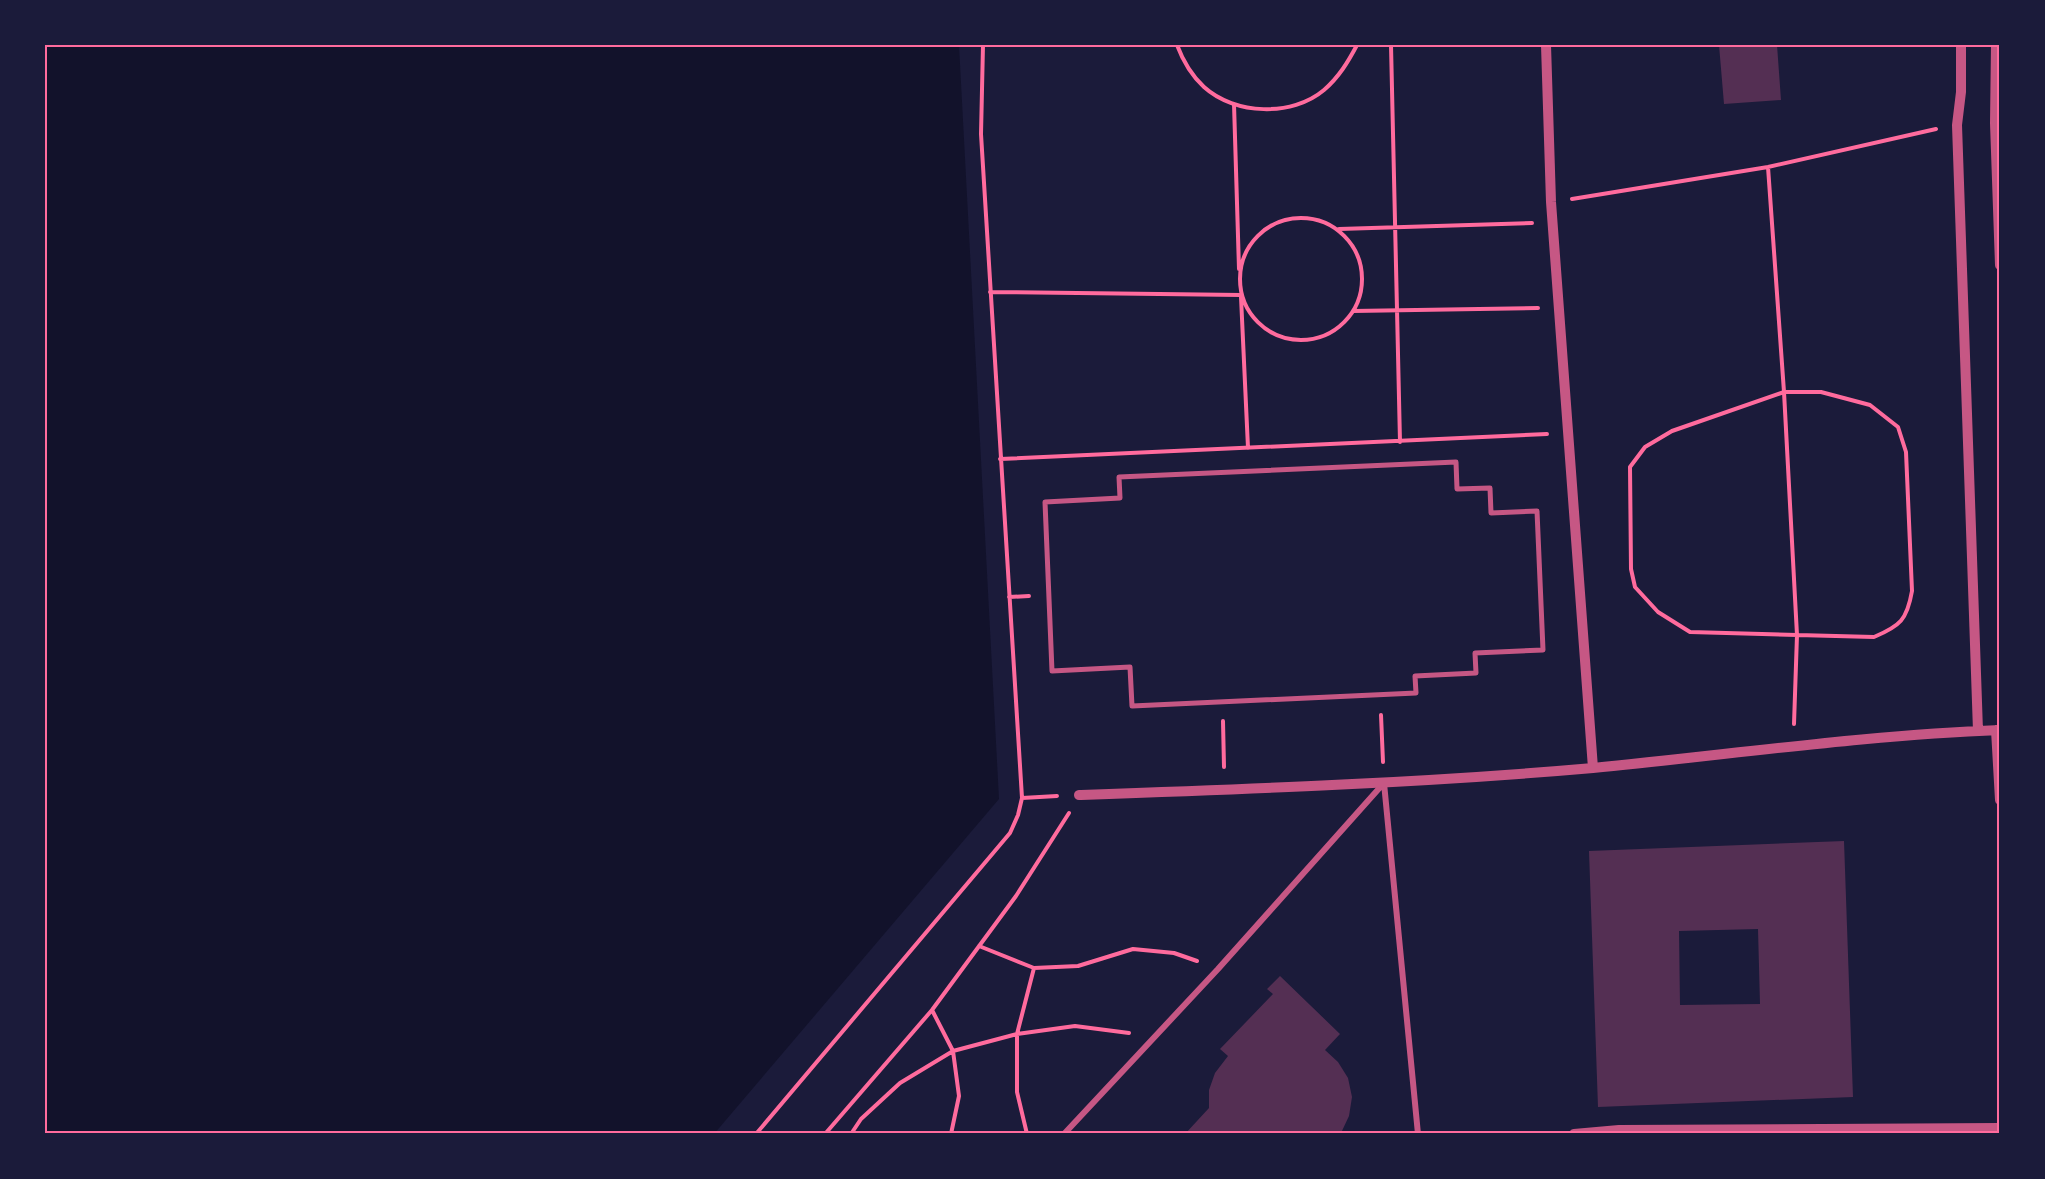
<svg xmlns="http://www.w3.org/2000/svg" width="2045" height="1179" viewBox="0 0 2045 1179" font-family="'Noto Sans',sans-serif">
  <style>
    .water { fill: #12122b }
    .building { fill: #542f53; fill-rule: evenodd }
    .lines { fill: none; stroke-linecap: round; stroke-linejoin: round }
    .path { stroke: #ff6b9d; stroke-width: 4 }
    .pedestrian { stroke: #c65784; stroke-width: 5 }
    .minor { stroke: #c65784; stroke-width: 6 }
    .tertiary { stroke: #c65784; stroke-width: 10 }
    .neatline { fill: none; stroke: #ff6b9d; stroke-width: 2 }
  </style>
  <rect width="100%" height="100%" fill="#1b1b3a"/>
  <path class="water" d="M45,45H959L999,799L714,1134H45Z"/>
  <path class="building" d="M1719,45H1777L1781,100L1724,104Z
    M1844,841L1853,1097L1598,1107L1589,851ZM1758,929L1760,1004L1680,1005L1679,931Z
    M1280,976L1340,1034L1325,1050L1338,1062L1348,1078L1352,1097L1349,1116L1341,1133L1185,1134L1209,1108V1090L1215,1073L1228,1056L1220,1049L1273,994L1267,989Z"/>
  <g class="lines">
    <path class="path" d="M1177,45C1183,61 1191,75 1204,87C1235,115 1292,117 1324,90C1339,77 1348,62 1357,45
      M1391,45L1400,442
      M1234,104L1239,269
      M1768,167L1784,392L1797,635L1794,724
      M1572,199L1768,167L1936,129
      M1240 279a61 61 0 1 1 122 0a61 61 0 1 1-122 0Z
      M1339,229L1532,223
      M990,292L1241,295
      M1241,297L1248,448
      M1353,311L1538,308
      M1784,392H1821L1870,405L1898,427L1906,452L1912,591C1907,620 1900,626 1874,637L1690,632L1658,612L1635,587L1631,569L1630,467L1645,447L1672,431Z
      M1000,459L1547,434
      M1009,597L1029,596
      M1381,715L1383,762
      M1223,721L1224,767
      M1022,798L1057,796
      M979,946L1034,968L1078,966L1133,949L1174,953L1197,961
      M932,1010L953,1051L959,1096L951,1134
      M756,1134L1010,833L1018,815L1022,798L981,134L983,45
      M825,1134L932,1010L1016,896L1069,813
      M851,1134L861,1119L900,1083L953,1051L1017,1034L1075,1026L1129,1033
      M1027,1134L1017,1092V1034L1034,968"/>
    <path class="pedestrian" d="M1456,462L1457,489L1490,488L1491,513L1537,511L1543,650L1475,653L1476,673L1415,676L1416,693L1132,706L1130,667L1052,671L1045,502L1120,498L1119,477Z"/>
    <path class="minor" d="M1384,783L1418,1134
      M1064,1134L1218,969L1383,784"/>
    <path class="tertiary" d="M1546,45L1551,202L1593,768
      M1961,45V92L1957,125L1978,731
      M1996,45L1995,123L2000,265
      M1996,730L2000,800
      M1079,795C1250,789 1422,783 1593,768C1729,755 1864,735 2000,730
      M1574,1134L1619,1130L2000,1128"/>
  </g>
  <rect width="2045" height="1179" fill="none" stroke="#1b1b3a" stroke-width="93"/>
  <rect x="46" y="46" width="1952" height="1086" class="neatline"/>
</svg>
